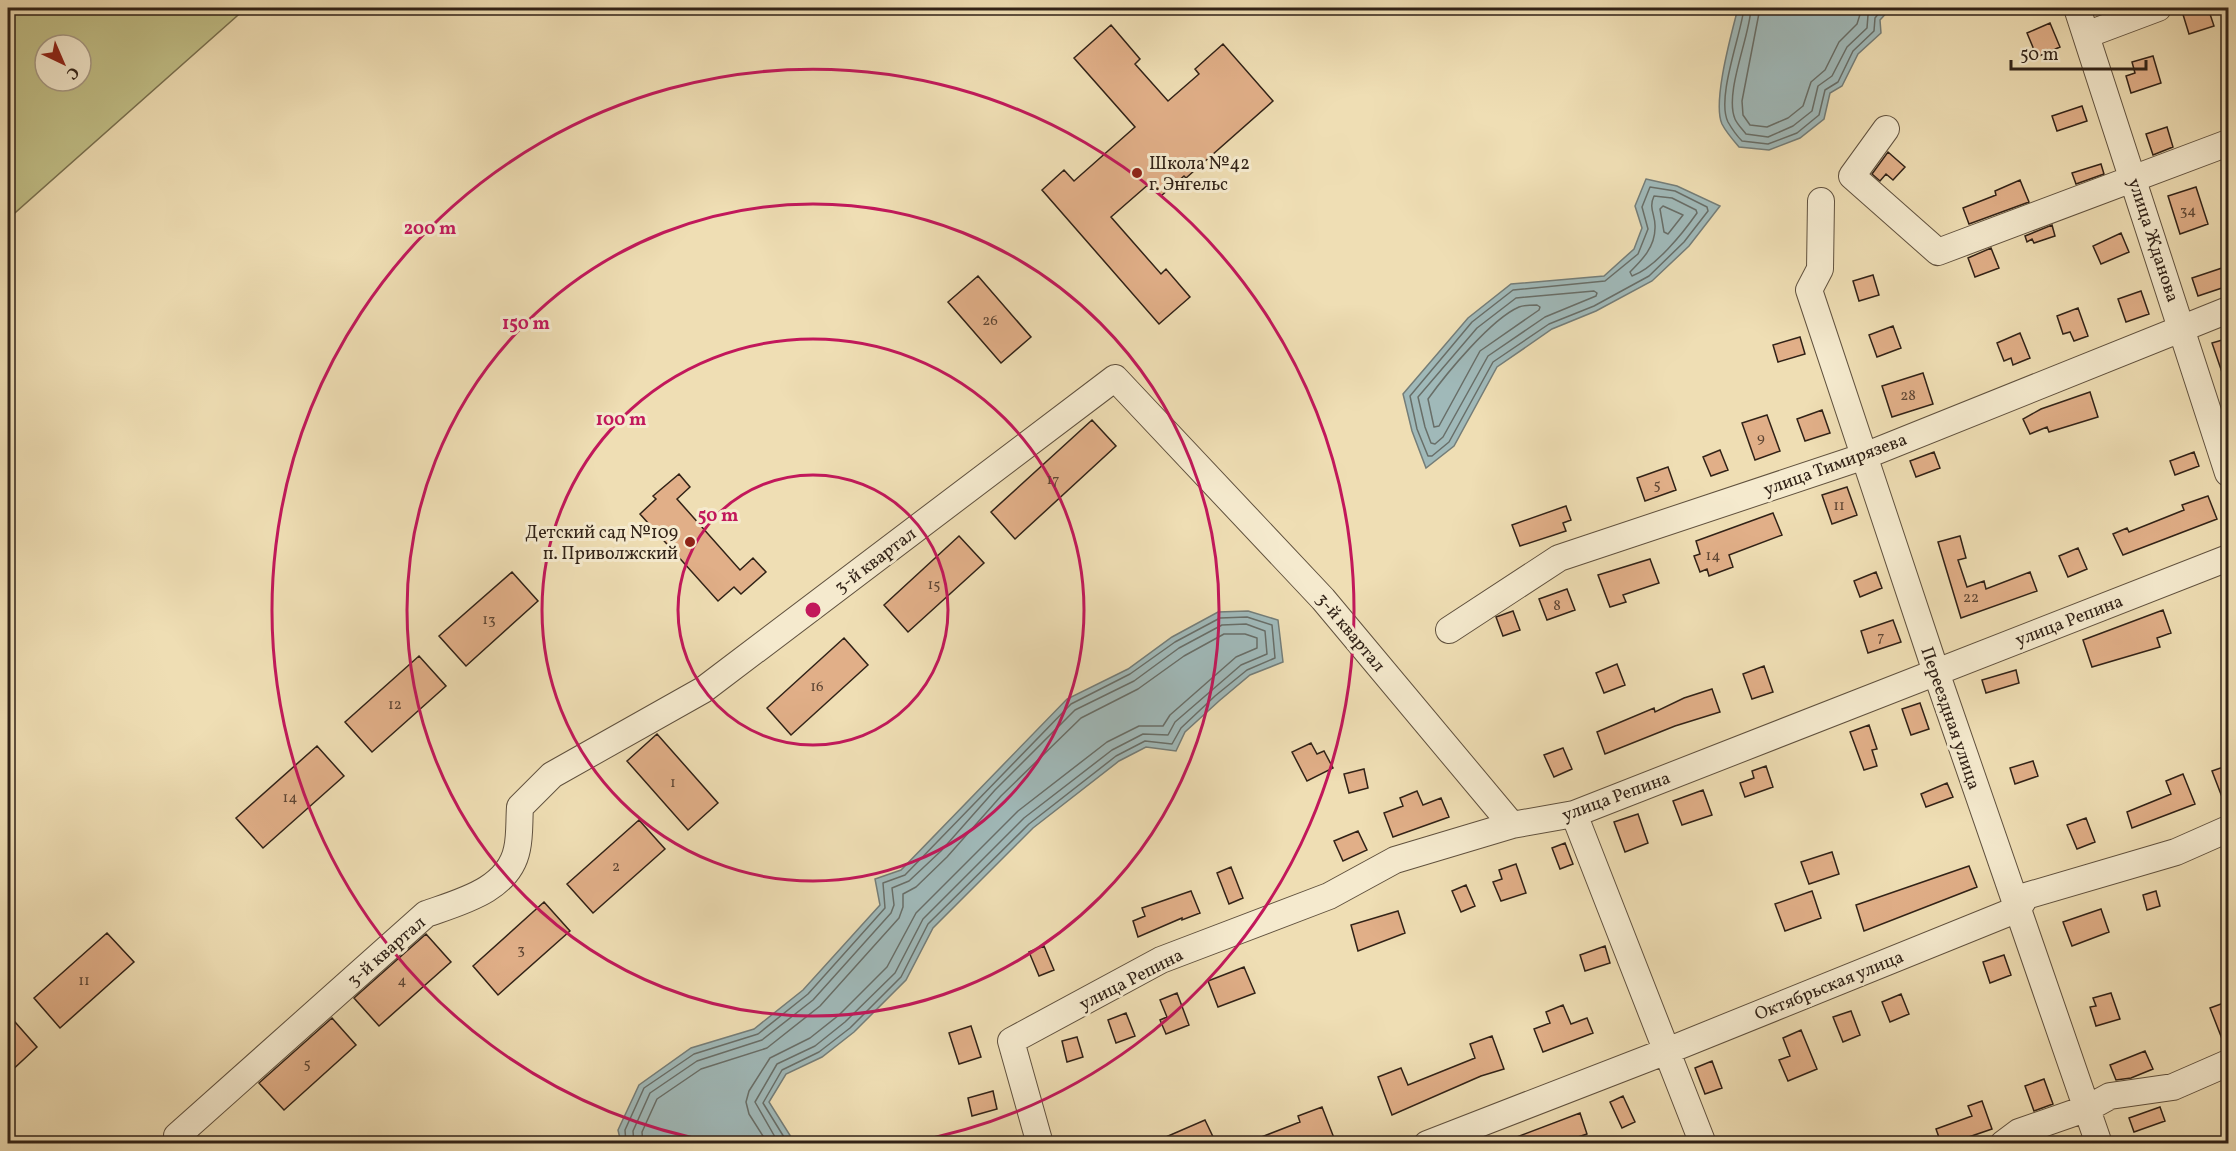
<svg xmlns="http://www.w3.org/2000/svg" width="2236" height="1151" viewBox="0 0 2236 1151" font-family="Vollkorn,serif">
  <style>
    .green { fill: #c1bf87; stroke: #79704f; stroke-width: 1.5; fill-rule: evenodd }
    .water { fill: #a0b9b9; stroke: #747d78; stroke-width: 1.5 }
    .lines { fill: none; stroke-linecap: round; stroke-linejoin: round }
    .shore { stroke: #686e68; stroke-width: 1.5 }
    .building { fill: #e1af88; stroke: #312217; stroke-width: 1.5 }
    .minor-casing { stroke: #60513e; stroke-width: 28 }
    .minor { stroke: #f5eace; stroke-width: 26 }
    .ring { fill: none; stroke: #c2185b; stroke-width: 3 }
    .poi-dot { fill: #8f2418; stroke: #f5eace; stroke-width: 2 }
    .labels { text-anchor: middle; stroke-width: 6; stroke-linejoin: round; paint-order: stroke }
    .number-label { font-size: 15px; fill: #5d4533 }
    .poi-label { font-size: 18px; fill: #312217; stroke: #f5eace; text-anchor: start }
    .street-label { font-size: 18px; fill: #312217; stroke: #f5eace }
    .centre { fill: #c2185b; stroke: #f5eace; stroke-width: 3 }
    .ring-label { font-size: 18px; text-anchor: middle; font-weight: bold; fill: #c2185b; stroke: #f5eace; stroke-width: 6; stroke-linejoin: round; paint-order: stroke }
  </style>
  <rect width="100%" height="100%" fill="#efdeb4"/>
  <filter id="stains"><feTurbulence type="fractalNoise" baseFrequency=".00333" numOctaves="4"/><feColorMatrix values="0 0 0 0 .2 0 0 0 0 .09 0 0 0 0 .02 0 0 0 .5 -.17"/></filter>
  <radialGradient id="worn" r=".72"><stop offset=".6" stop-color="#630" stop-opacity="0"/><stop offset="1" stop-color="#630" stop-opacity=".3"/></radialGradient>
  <path class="green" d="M8,8H246L8,219ZM45,45H81V81H45Z"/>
  <path class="water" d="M1738,8H1891L1880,20L1881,33L1858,54L1842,86L1830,93L1824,119L1800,138L1769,150L1739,147C1733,140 1726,132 1722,124C1712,102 1732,32 1738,8Z
    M1646,179L1677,186L1720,206L1689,246L1652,281L1596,311L1552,329L1497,367L1454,446L1426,468L1412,431L1403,394L1468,318L1511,284L1604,276L1634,249L1642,228L1635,206Z
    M1248,611L1278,620L1283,662L1250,675L1219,701L1185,732L1176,751L1146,747L1119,761L1033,828L933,928L906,980L854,1032L822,1057L786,1074L769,1102L791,1137L836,1138L851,1143H621L618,1130L639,1085L691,1048L754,1029L803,990L880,905L875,879L901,870L1067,699L1128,669L1172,637L1218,612Z"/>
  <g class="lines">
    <path class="shore" d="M1744,8C1741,35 1716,98 1728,122C1732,129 1737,136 1742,141L1768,144L1797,133L1819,115L1825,90L1838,82L1853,51L1874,31L1875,18L1883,8
      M1751,8C1750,36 1724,93 1735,119C1737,124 1743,130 1746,134L1768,137L1793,126L1812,111L1818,86L1832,76L1847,47L1867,28L1868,15L1873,8
      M1760,8L1742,101L1743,115L1750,125L1767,127L1788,118L1803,106L1811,82L1825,70L1839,42L1857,24L1862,8
      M1650,187L1675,191L1707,207L1708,211L1684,242L1649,276L1594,306L1549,324L1493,362L1449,442L1432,456H1428L1417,429L1410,396L1472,322L1513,290L1605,281L1638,254L1648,229L1642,207Z
      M1654,196L1672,198L1696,210L1697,213C1683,233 1655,268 1632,276L1630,272C1642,260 1655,247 1655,228C1656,215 1648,209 1654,196Z
      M1663,206L1683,215L1668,234L1664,232L1660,209Z
      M1594,291L1597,293L1596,296L1545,317L1488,356L1443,437L1435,444L1431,443L1425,427L1418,397L1477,328L1516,298Z
      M1537,305L1540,307L1539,310L1480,351L1439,426L1434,427L1428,399C1446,374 1491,319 1519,307C1524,305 1532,305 1537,305Z
      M626,1144L625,1130L644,1088L694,1054L758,1034L808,994L885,908L883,883L905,875L1071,704L1130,674L1175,642L1220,618L1247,617L1272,625L1275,658L1247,670L1215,696L1181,728L1172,744L1145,741L1116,756L1029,824L928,924L901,977L850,1028L819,1052L782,1070L763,1103L787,1142L824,1144
      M634,1144L633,1131L650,1093L697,1061L762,1040L813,1000L891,913L894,905L892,888L909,881L941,851L995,790L1075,710L1134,681L1179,648L1222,625L1246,624L1265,631L1267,654L1241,665L1175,722L1168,735L1143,734L1112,750L1024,818L923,919L895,973L845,1022L815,1046L777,1064L755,1102L779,1144
      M643,1144L642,1132L657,1099L701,1069L767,1048L820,1006L899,918L903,907V894L916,887L947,857L1001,796L1081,718L1138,689L1184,656L1224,634H1245L1257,638V648L1236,657L1170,715L1163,726H1139L1107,742L1018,811L916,913L887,967L839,1015L810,1038L770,1058L749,1091L746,1102L749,1114L768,1144"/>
  </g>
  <path class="building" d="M2181,8H2208L2214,26L2189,34Z
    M2050,23L2060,47L2037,57L2027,33Z
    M1111,25L1140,59L1135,64L1168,101L1199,74L1195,69L1223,44L1273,101L1186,178L1184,176L1161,196L1150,183L1111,217L1161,274L1166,269L1190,297L1159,324L1042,190L1064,170L1074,181L1135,127L1074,58Z
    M2153,56L2161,83L2131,93L2126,76L2135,73L2132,62Z
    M2082,106L2087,121L2057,131L2052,116Z
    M2167,127L2173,147L2153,155L2146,134Z
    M1888,152L1905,167L1893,180L1886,174L1880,181L1872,174Z
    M2101,164L2104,174L2076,184L2072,173Z
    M2020,180L2029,202L1969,224L1963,208L1996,195L1995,191Z
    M2196,187L2208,224L2180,234L2168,196Z
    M2052,225L2055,236L2034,243L2032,239L2027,242L2025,236Z
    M2121,233L2129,252L2101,264L2093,246Z
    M1991,248L1999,268L1975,277L1968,258Z
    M2222,268L2228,286L2198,296L2192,278Z
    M1873,275L1879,295L1859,301L1853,281Z
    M978,276L1031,337L1001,363L948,302Z
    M2141,291L2149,314L2126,322L2118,299Z
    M2078,308L2088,336L2074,341L2070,332L2063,334L2057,316Z
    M1893,326L1901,348L1877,357L1869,335Z
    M2020,333L2030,358L2013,365L2011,358L2004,361L1997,343Z
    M1800,337L1805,354L1778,362L1773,345Z
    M2229,338V383L2226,384L2212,343Z
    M1923,373L1933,404L1892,417L1882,386Z
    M2090,392L2098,417L2049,432L2047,427L2030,434L2023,419L2041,409Z
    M1822,410L1830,433L1805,441L1797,419Z
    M1767,415L1780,451L1755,460L1742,423Z
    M1092,420L1116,446L1015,539L991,512Z
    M1720,450L1728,470L1711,476L1703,457Z
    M1934,452L1940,468L1916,477L1910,461Z
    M2194,452L2199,466L2175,475L2170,461Z
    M1668,467L1676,490L1645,501L1637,478Z
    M679,474L690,487L677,499L740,570L753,558L766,572L741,594L734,587L718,601L640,514L656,499L653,496Z
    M1847,487L1857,515L1832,524L1822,495Z
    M2208,496L2217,519L2123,555L2113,534L2127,528L2129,532L2184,510L2182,505Z
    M1566,506L1571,520L1563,523L1566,531L1520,546L1512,525Z
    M1773,513L1782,535L1729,555L1733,567L1709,576L1707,569L1700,572L1694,556L1700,554L1696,541Z
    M959,536L984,563L908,632L884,605Z
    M1960,536L1966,558L1958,560L1967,587L1984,581L1986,589L2030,572L2037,591L1961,618L1938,542Z
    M2078,548L2087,569L2068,577L2059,556Z
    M1650,559L1659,583L1623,595L1626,602L1610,607L1598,575Z
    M512,572L538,601L466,666L439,636Z
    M1876,572L1882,588L1860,597L1854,581Z
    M1567,589L1575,610L1547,620L1539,599Z
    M2163,610L2171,633L2157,638L2160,647L2092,667L2083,640Z
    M1513,611L1520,630L1503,636L1496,617Z
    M1893,620L1901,642L1868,653L1861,631Z
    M844,638L868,665L791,735L767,708Z
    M419,656L446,686L372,752L345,722Z
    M1617,664L1625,685L1604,693L1596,673Z
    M1764,666L1773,692L1752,699L1743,674Z
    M2016,670L2019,683L1986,693L1982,680Z
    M1712,689L1720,712L1675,726L1605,754L1597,732L1654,708L1655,712L1684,698Z
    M1920,703L1929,729L1911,735L1902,709Z
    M1869,725L1877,749L1872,750L1877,766L1864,770L1850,732Z
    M657,734L718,803L688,830L627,761Z
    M1311,743L1317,754L1324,751L1333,768L1307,781L1292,752Z
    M317,746L344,776L263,848L236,818Z
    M1563,748L1572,769L1554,777L1544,755Z
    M2033,761L2038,776L2015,784L2010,768Z
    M2229,765V810H2227L2212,771Z
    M1766,766L1773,787L1745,797L1740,783L1754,778L1752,771Z
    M1364,769L1368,788L1349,793L1344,774Z
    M2183,774L2195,804L2132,828L2127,812L2171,794L2166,781Z
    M1947,783L1953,797L1926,807L1921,794Z
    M1703,790L1712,815L1682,825L1673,801Z
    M1417,791L1423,805L1441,798L1449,817L1393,837L1384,813L1403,806L1400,798Z
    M1638,814L1648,843L1625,852L1614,822Z
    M2086,818L2095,842L2077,849L2067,825Z
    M639,820L665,849L593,913L567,884Z
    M1358,831L1367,850L1343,861L1334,841Z
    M1565,843L1573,864L1560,869L1552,848Z
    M1832,852L1839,874L1809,884L1801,862Z
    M1516,864L1526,893L1501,901L1493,882L1502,879L1499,870Z
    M1969,866L1977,887L1864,931L1856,905Z
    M1231,867L1243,898L1229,904L1217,873Z
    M1466,885L1475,906L1461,912L1452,891Z
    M1191,891L1200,913L1182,920V918L1138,937L1133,921L1145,916L1142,908Z
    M1812,891L1821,918L1785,931L1775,904Z
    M2156,891L2160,906L2147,910L2143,895Z
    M544,902L570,931L498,995L473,966Z
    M2101,909L2109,932L2072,946L2063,922Z
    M1398,911L1405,933L1358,951L1351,925Z
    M107,933L134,962L60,1028L34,998Z
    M426,934L451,962L379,1026L354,998Z
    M1044,946L1054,970L1039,976L1029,952Z
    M1605,946L1610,963L1585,971L1580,955Z
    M2004,955L2011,975L1990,983L1983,962Z
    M1244,967L1255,993L1218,1007L1208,981Z
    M1177,993L1189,1025L1166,1034L1160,1020L1167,1017L1160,1000Z
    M2111,993L2120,1019L2096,1026L2090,1007L2096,1006L2093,998Z
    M1901,994L1909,1014L1890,1022L1882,1002Z
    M2229,1001V1048L2226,1049L2210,1008Z
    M1563,1005L1571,1024L1587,1018L1593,1033L1543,1052L1534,1029L1550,1023L1546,1012Z
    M1851,1011L1860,1035L1843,1042L1833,1017Z
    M1126,1013L1135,1036L1116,1043L1108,1020Z
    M8,1014L37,1047L8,1074Z
    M332,1018L356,1045L284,1110L259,1083Z
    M971,1026L981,1057L959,1064L949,1033Z
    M1801,1030L1817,1069L1788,1081L1779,1060L1790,1056L1783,1038Z
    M1492,1036L1504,1069L1481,1076L1392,1115L1378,1077L1401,1068L1408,1085L1475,1058L1470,1044Z
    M1077,1037L1083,1057L1067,1062L1062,1041Z
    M2145,1051L2153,1069L2131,1078L2116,1080L2110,1065Z
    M1712,1061L1722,1088L1705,1094L1695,1068Z
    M2044,1079L2053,1104L2034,1111L2025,1086Z
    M993,1091L997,1109L972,1116L968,1098Z
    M1623,1096L1635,1122L1622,1128L1610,1102Z
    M1982,1101L1992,1129L1960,1140L1962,1143H1941L1936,1129L1972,1116L1968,1106Z
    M1322,1107L1334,1138L1319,1143H1246L1300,1122L1298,1116Z
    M2160,1107L2165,1121L2134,1132L2129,1118Z
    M1580,1113L1587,1134L1560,1143H1507L1506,1141Z
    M1205,1120L1216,1143H1152Z"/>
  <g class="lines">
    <defs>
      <path id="minor" d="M2077,8L2228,473
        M2086,35L2158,8
        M1886,129L1852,176L1938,252L2228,143
        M1821,201L1820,269L1809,290L1936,672L2099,1144
        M1449,630L1559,558L1862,457L2228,310
        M1574,814L1703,1144
        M178,1144L177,1136L426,914C460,902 509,890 517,849C520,836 519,821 520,807L552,775L703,690L1115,378L1323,599L1512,825
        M1040,1144L1011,1041L1161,960L1329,896L1395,860L1512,825L1574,814L2228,558
        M1427,1144L1667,1051L2018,909L2026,896L2176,852L2228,829
        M2003,1144L2019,1132L2088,1108L2110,1096L2173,1087L2228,1063"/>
    </defs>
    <use href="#minor" class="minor-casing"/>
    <use href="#minor" class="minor"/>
  </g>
  <g class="ring">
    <circle cx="813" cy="610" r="135"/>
    <circle cx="813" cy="610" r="271"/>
    <circle cx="813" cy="610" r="406"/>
    <path d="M719 1143A541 541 0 1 1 907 1143"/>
  </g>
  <g class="poi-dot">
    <circle cx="1137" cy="173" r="6"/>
    <circle cx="690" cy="542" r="6"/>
  </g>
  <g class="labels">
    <g class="number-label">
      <text x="2188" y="215">34</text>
      <text x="990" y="325">26</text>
      <text x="1908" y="400">28</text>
      <text x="1761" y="442">9</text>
      <text x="1053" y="484">17</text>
      <text x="1657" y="489">5</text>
      <text x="1839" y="510">11</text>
      <text x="1713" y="560">14</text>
      <text x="934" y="589">15</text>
      <text x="1971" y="602">22</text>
      <text x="1557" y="610">8</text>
      <text x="489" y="624">13</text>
      <text x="1881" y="641">7</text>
      <text x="817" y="691">16</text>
      <text x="395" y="709">12</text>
      <text x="673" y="787">1</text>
      <text x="290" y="802">14</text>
      <text x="616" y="871">2</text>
      <text x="521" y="954">3</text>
      <text x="84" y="985">11</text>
      <text x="402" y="985">4</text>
      <text x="307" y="1068">5</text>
    </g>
    <g class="poi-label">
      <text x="1149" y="169">Школа №42<tspan x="1149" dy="21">г. Энгельс</tspan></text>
      <text x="678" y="538" text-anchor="end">Детский сад №109<tspan x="678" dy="21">п. Приволжский</tspan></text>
    </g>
    <g class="street-label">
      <text transform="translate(2154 240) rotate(72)" y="6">улица Жданова</text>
      <text transform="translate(1835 464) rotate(-20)" y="6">улица Тимирязева</text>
      <text transform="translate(875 560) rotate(-37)" y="6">3-й квартал</text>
      <text transform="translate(2069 620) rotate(-21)" y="6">улица Репина</text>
      <text transform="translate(1351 632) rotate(50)" y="6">3-й квартал</text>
      <text transform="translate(1951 718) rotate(71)" y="6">Переездная улица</text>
      <text transform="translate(1616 796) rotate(-20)" y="6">улица Репина</text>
      <text transform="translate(386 951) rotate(-41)" y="6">3-й квартал</text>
      <text transform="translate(1131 979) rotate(-27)" y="6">улица Репина</text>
      <text transform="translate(1829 985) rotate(-22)" y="6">Октябрьская улица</text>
    </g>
  </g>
  <circle cx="813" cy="610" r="9" class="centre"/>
  <g class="ring-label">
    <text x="430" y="234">200 m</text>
    <text x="526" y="329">150 m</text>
    <text x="621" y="425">100 m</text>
    <text x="718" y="521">50 m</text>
  </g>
  <rect width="2236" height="1151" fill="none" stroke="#efdeb4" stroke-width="30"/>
  <rect x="9" y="9" width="2218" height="1133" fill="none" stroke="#312217" stroke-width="3"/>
  <rect x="15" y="15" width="2206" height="1121" fill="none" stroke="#312217" stroke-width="1.5"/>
  <g transform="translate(63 63) rotate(136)"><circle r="28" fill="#f5eace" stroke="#a79a85" stroke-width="1.5"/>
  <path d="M0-4.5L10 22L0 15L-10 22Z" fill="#8f2418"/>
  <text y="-9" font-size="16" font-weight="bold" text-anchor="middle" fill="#312217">С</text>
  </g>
  <path d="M2011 60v9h135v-9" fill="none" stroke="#312217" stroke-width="3"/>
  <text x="2020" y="60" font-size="18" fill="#312217" stroke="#f5eace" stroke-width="4.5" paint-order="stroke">50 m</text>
  <rect width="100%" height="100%" filter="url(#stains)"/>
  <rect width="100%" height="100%" fill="url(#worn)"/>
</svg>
